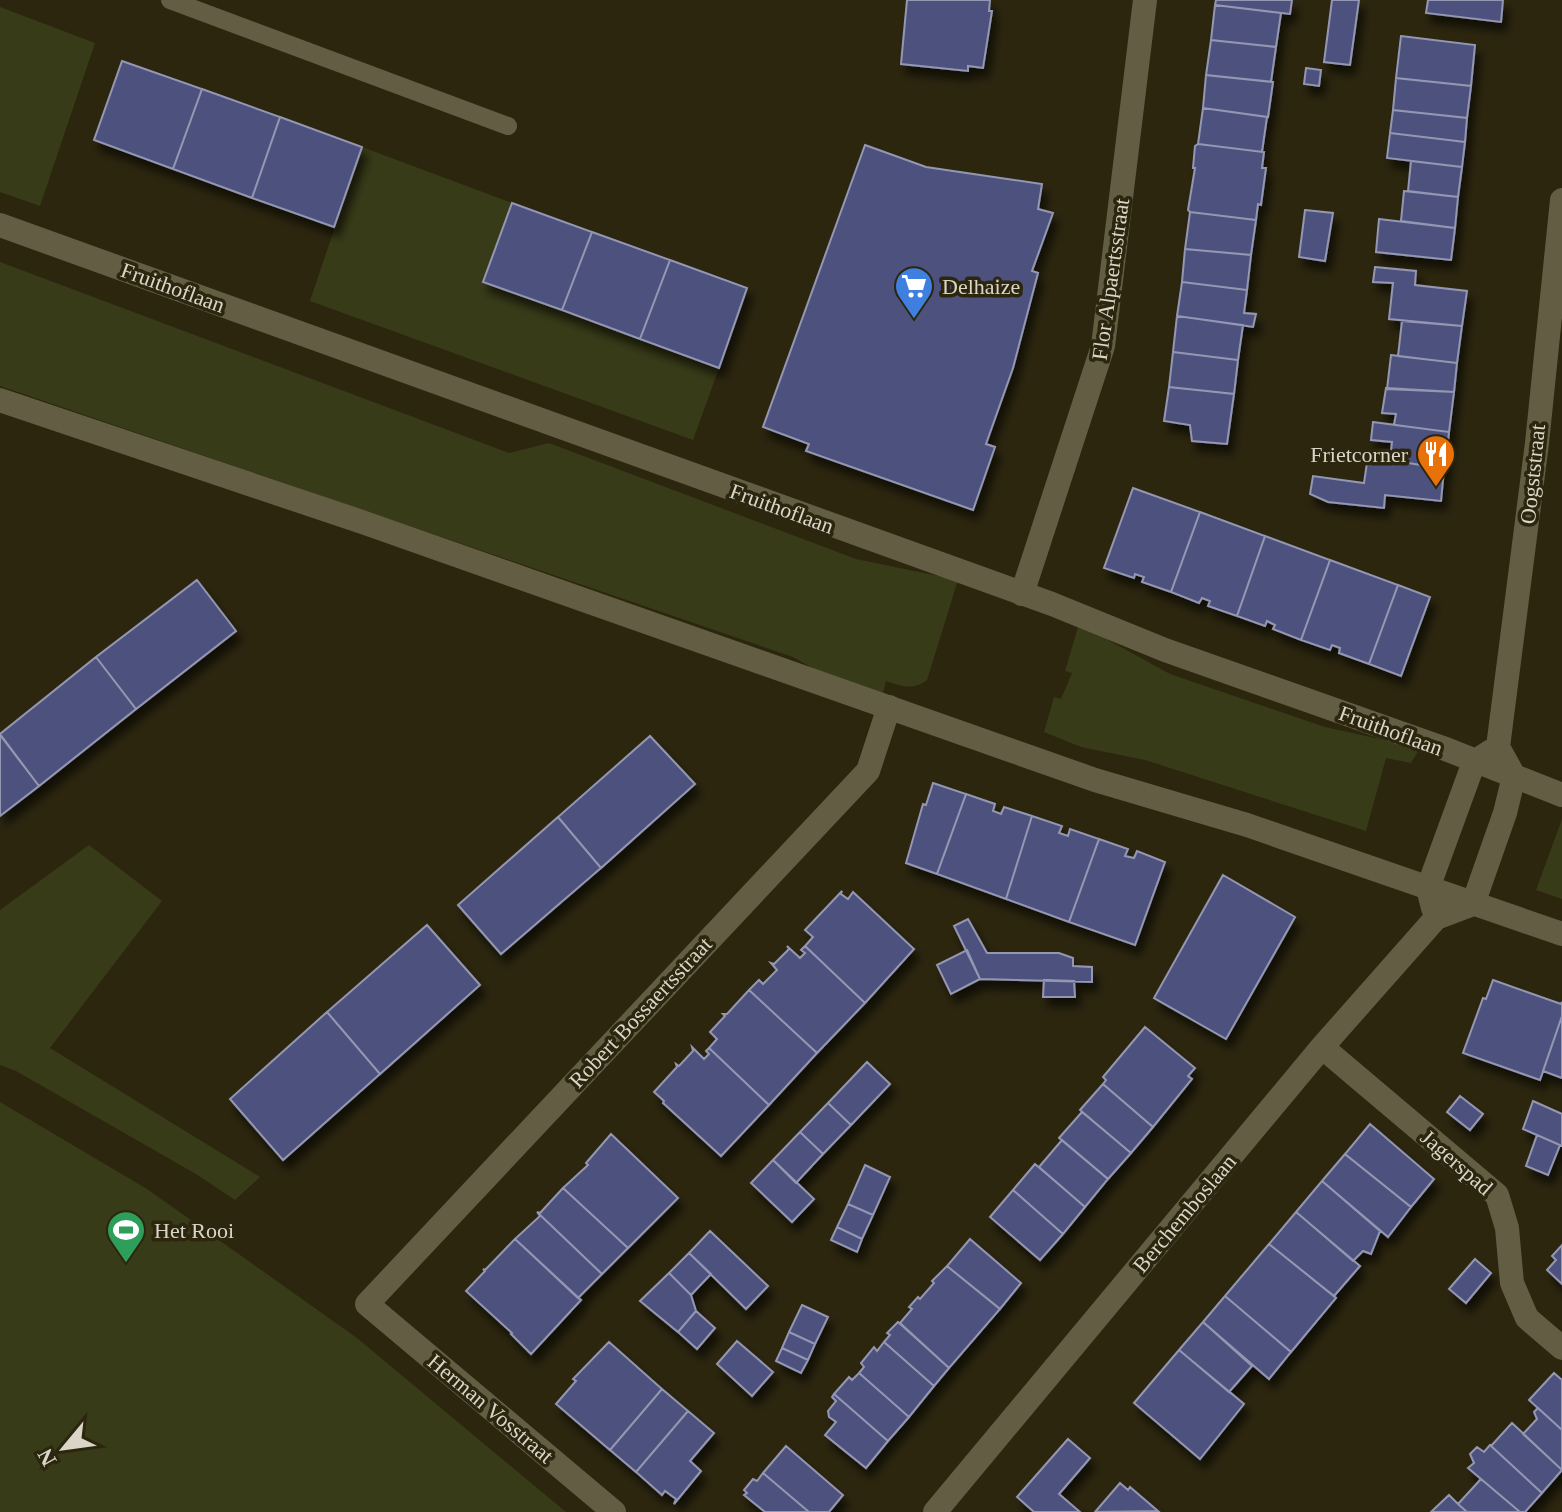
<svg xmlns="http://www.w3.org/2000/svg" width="1562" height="1512" viewBox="0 0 1562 1512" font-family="'Times New Roman',serif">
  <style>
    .green { fill: #383b18 }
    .building { fill: #4e517e; stroke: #9497b2; stroke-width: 2; filter: url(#shadow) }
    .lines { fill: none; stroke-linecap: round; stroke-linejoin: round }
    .service { stroke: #635d44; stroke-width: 18 }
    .minor { stroke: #635d44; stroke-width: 24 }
    .tertiary { stroke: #635d44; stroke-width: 24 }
    .labels { text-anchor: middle; stroke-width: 7; stroke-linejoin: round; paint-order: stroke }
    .street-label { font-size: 22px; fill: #d9d6c8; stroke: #2c260f }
    .poi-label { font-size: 22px; fill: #d9d6c8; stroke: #2c260f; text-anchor: start }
  </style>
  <defs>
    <filter id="shadow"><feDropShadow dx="5" dy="9" stdDeviation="4" flood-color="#0009"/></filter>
  </defs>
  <rect width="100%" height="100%" fill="#2c260f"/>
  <path class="green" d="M0,7L95,43L40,206L0,192Z
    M362,147L512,203L483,282L719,368L693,440L310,301Z
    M0,262L509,453L549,443L856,559L958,580L927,680C913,691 901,686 886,681L881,701L837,682L793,657L0,386Z
    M1079,624L1170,674L1325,727L1420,748L1411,763L1386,758L1366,831L1145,760L1081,747L1044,732L1054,697L1061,699L1072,673L1065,671Z
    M1562,819V899L1536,890Z
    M89,845L162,901L50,1048L260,1177L235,1200L196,1174L16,1071L0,1065V910Z
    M0,1102L147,1189L357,1338L566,1512H0Z"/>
  <path class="building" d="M907,0H990L989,11H992L983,68L968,66V71L901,64Z
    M1216,0H1292L1290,14L1215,5Z
    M1332,0H1359L1350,65L1324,62Z
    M1428,0H1503L1501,22L1426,13Z
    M1215,5L1281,13L1276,47L1211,40Z
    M1401,36L1475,45L1471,86L1396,78Z
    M1211,40L1276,47L1271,82L1206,75Z
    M122,61L202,89L173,169L94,140Z
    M1306,68L1321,70L1319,86L1304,84Z
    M1206,75L1273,82L1268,117L1203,108Z
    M1396,78L1471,86L1467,118L1393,110Z
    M202,89L280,117L252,198L173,169Z
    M1203,108L1267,117L1262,152L1198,144Z
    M1393,110L1467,118L1465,142L1390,133Z
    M280,117L362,147L334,227L252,198Z
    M1390,133L1465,142L1462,167L1387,158Z
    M1198,144L1264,152L1262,168H1266L1261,205L1258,204L1256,220L1190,212L1188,210L1195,168H1193L1195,146Z
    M865,145L926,167L1042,184L1038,209L1053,213L1032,271L1038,273L1013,368L986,444L995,447L973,510L806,451L809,444L763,427Z
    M1411,161L1462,167L1458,197L1408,191Z
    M1404,191L1458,197L1455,228L1401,221Z
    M512,203L592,232L562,310L483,282Z
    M1305,210L1333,213L1325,261L1299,257Z
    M1190,212L1256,220L1251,255L1185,249Z
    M1379,219L1455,228L1451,260L1376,252Z
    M592,232L670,260L640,339L562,310Z
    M1185,249L1251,255L1247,290L1182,282Z
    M670,260L747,288L719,368L640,339Z
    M1375,267L1416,271L1415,285L1467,291L1462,326L1389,319L1393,283L1373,282Z
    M1182,282L1247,290L1244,313L1256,314L1253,327L1177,316Z
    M1177,316L1243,325L1238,360L1173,352Z
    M1402,321L1462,326L1457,363L1398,356Z
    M1173,352L1238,360L1234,394L1169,387Z
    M1391,355L1457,363L1454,392L1387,389Z
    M1169,387L1234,394L1227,444L1192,441L1190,425L1164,421Z
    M1386,388L1454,392L1449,432L1394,425L1396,414L1382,413Z
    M1373,422L1449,432L1445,469L1390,460L1392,442L1371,440Z
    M1368,456L1444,469L1441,501L1385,495L1384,508L1328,502L1310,494L1313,476L1364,483Z
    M1133,488L1200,512L1171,592L1142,582L1144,577L1135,574L1134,578L1104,568Z
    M1200,512L1265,536L1237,616L1208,606L1210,601L1202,598L1199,603L1171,592Z
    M1265,536L1330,560L1301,640L1273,629L1275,625L1267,621L1265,626L1237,616Z
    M1330,560L1398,585L1369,664L1339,653L1340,648L1332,645L1330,650L1301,640Z
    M197,580L236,631L136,709L96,657Z
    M1398,585L1430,597L1401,676L1369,664Z
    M96,657L136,709L39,786L0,734Z
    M0,735L39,786L0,816Z
    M650,736L695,784L601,868L558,817Z
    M933,783L966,794L937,874L906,863L923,804L926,805Z
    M966,794L995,804L993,811L1001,814L1004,807L1032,816L1006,899L937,874Z
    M1032,816L1062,826L1059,833L1068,836L1070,829L1099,839L1069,922L1006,899Z
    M558,817L601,868L501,954L458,905Z
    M1099,839L1128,849L1125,856L1134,858L1137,851L1165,862L1135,945L1069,922Z
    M1223,875L1295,917L1226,1039L1154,998Z
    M842,891L841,894L848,899L853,892L914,949L865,1003L805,946L813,937L805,930Z
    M968,919L987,953H1059L1073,958V966L1092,967V982L980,979L954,926Z
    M427,925L480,985L380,1074L327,1012Z
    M787,946L800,958L805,953L801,950L805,946L865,1003L817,1053L749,990L759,980L763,984L777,970L771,963L774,964L789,949Z
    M967,950L980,979L951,994L937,965Z
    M1044,980L1074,981L1075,997H1043Z
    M1493,980L1561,1004L1562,1002V1016L1540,1080L1463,1053L1483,998L1486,999Z
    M749,990L817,1053L769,1105L709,1048L717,1039L710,1032L725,1016L723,1014H727Z
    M327,1012L380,1074L283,1160L230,1099Z
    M1562,1016V1078L1543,1071Z
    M1145,1027L1195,1068L1188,1076L1192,1079L1153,1127L1103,1084L1106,1080L1103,1077Z
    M692,1047L704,1059L709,1054L706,1051L709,1048L769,1105L721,1156L663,1103L664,1101L654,1092L677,1067L676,1064L679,1066L693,1051Z
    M867,1062L890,1084L851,1125L828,1103Z
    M1103,1084L1153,1127L1131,1153L1080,1110Z
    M1460,1096L1483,1114L1470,1130L1447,1112Z
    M1533,1101L1562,1114V1146L1523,1129Z
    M828,1103L851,1125L823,1154L800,1132Z
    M1082,1112L1131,1153L1108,1179L1059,1138Z
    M1370,1124L1434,1179L1411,1207L1345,1154Z
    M800,1132L823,1154L796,1183L773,1160Z
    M611,1134L678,1198L628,1248L563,1188L588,1165L586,1163Z
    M1537,1135L1560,1145L1548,1175L1526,1166Z
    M1062,1140L1108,1179L1085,1207L1039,1167Z
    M1345,1154L1411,1207L1388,1237L1322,1181Z
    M773,1160L814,1199L792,1222L751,1183Z
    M1035,1164L1085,1207L1063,1234L1013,1190Z
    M865,1165L890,1177L873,1215L848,1204Z
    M1322,1181L1380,1231L1371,1254L1363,1251L1353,1261L1296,1212Z
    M563,1188L628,1248L602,1274L537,1212L540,1213Z
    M1013,1190L1063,1234L1040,1260L990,1217Z
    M848,1204L873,1215L862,1239L837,1227Z
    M537,1212L602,1274L578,1298L515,1239L540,1216Z
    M1296,1212L1360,1266L1334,1296L1269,1244Z
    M837,1227L862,1239L857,1252L831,1240Z
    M710,1231L768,1286L746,1309L689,1253Z
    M515,1239L581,1300L531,1354L511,1334L512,1333L466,1291L485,1271L483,1269L485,1270Z
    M970,1239L1021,1283L1000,1309L947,1266Z
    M1269,1244L1336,1298L1291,1352L1225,1296Z
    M1562,1245V1284L1547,1270L1556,1260L1552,1256Z
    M689,1253L711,1274L691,1295L669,1273Z
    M1475,1259L1491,1273L1466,1303L1449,1289Z
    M947,1266L1000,1309L949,1368L900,1323L912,1309L909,1307L918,1297L920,1299L934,1283L932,1281Z
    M669,1273L691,1295L696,1311L678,1332L640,1301Z
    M1225,1296L1291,1352L1269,1379L1203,1322Z
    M802,1305L828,1317L815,1344L789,1332Z
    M696,1311L715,1328L697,1349L678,1332Z
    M898,1322L949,1368L934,1386L884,1342L890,1335L887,1333Z
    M1203,1322L1252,1366L1229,1392L1179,1350Z
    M789,1332L815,1344L808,1360L782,1348Z
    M737,1341L773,1372L752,1396L717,1364Z
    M609,1342L662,1389L610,1450L556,1404L576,1381L573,1379Z
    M884,1342L934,1386L909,1417L859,1373L864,1367L861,1363L874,1347L877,1351Z
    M782,1348L808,1360L801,1373L776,1361Z
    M1179,1350L1244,1404L1200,1459L1134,1403Z
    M859,1373L909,1417L888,1441L834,1394L849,1377L852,1380Z
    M1554,1373L1562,1380V1430L1529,1400Z
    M662,1389L688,1411L636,1472L610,1450Z
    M834,1394L888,1441L866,1468L825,1435L836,1422L829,1417L828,1411L836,1401L832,1397Z
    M1538,1408L1562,1430V1470L1523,1434L1537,1419L1534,1412Z
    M688,1411L714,1433L690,1461L701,1471L674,1504L676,1499L665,1491L662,1495L636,1472Z
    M1512,1423L1562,1470L1542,1493L1491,1446Z
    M1068,1439L1090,1458L1059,1494L1080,1512H1034L1017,1497Z
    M1490,1445L1542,1493L1525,1512H1520L1468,1468L1474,1463L1470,1454L1477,1447L1484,1452Z
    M786,1446L843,1495L829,1512H809L763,1473Z
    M763,1473L809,1512H765L744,1495L747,1493L744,1490L753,1479L757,1481Z
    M1481,1479L1520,1512H1467L1458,1504Z
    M1120,1483L1128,1490L1130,1487L1158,1511L1095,1512Z
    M1449,1495L1458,1504L1467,1512H1431Z"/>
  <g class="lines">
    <path class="service" d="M170,0L508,126"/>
    <path class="minor" d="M1022,594L1103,346L1145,0
      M1433,908L1428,888L1474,762L1491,751
      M1322,1047L1497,1195L1507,1228L1512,1283L1527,1318L1562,1348
      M614,1512L367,1304L868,771L889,707
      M935,1512L1322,1047L1436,918L1473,904L1505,813L1514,776L1498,747L1537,443L1562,200"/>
    <path class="tertiary" d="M0,225L1052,604L1165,650L1443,748L1562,795
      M0,400L365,523L1095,780L1247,825L1562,934"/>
  </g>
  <defs>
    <symbol id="supermarket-pin" viewBox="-11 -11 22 30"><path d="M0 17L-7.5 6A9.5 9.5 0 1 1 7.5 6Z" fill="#3f7fe0" stroke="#2c260f"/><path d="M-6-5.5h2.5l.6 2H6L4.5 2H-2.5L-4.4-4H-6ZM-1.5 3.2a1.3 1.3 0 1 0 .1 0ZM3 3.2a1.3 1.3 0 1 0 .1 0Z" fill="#fff"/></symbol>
    <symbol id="restaurant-pin" viewBox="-11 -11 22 30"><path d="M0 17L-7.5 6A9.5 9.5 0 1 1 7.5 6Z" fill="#e8710a" stroke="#2c260f"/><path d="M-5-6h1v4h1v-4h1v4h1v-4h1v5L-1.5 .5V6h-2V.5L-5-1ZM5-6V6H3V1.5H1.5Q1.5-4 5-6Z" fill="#fff"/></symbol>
    <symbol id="stadium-pin" viewBox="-11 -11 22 30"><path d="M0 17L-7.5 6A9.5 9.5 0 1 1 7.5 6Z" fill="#2e9e5b" stroke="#2c260f"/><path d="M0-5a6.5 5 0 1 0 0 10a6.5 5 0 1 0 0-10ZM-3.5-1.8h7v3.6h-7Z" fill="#fff"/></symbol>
  </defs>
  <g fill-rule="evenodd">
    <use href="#supermarket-pin" x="892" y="264" width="44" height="60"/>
    <use href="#restaurant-pin" x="1414" y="432" width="44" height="60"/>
    <use href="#stadium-pin" x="104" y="1208" width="44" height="60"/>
  </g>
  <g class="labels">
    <g class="street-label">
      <text transform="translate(1110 279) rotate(-82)" y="8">Flor Alpaertsstraat</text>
      <text transform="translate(173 287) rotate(20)" y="8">Fruithoflaan</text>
      <text transform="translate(1532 474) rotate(-84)" y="8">Oogststraat</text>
      <text transform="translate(782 508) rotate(20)" y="8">Fruithoflaan</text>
      <text transform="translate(1391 730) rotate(20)" y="8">Fruithoflaan</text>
      <text transform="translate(640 1012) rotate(-47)" y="8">Robert Bossaertsstraat</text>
      <text transform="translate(1457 1162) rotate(41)" y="8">Jagerspad</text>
      <text transform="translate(1184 1213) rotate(-50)" y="8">Berchemboslaan</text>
      <text transform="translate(491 1408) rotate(40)" y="8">Herman Vosstraat</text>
    </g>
    <g class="poi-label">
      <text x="942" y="294">Delhaize</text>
      <text x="1408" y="462" text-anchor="end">Frietcorner</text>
      <text x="154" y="1238">Het Rooi</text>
    </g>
  </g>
  <g transform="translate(64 1448) rotate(241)" stroke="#2c260f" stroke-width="6" paint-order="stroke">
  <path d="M0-6L14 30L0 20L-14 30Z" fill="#d9d6c8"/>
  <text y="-12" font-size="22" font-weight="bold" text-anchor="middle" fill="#d9d6c8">N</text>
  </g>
</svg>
